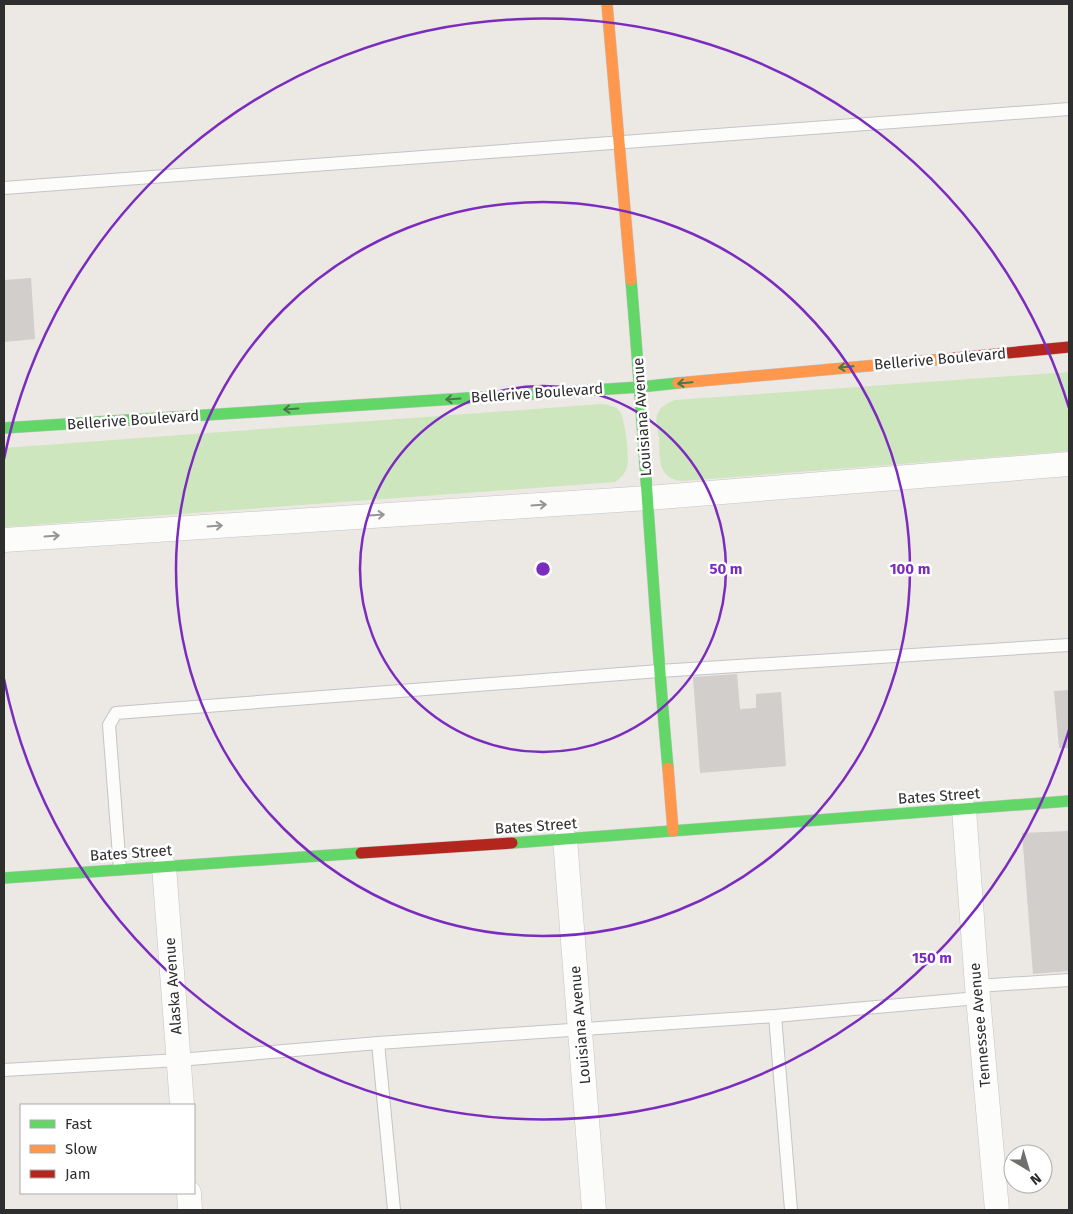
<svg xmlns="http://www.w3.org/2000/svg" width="1073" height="1214" viewBox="0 0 1073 1214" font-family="'Fira Sans',sans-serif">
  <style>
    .green { fill: #cee6be }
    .building { fill: #d1cecb }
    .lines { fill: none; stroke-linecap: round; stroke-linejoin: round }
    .lane-casing { stroke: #c5c4c5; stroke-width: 14 }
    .street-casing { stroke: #c5c4c5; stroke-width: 25 }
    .fast-casing { stroke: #c5c4c5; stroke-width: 12 }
    .slow-casing { stroke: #c5c4c5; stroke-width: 12 }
    .jam-casing { stroke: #c5c4c5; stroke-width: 12 }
    .lane { stroke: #fcfcfb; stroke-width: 12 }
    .street { stroke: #fcfcfb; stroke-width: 24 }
    .fast { stroke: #63d668; stroke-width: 11 }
    .slow { stroke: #ff974d; stroke-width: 11 }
    .jam { stroke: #b3261e; stroke-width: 11 }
    .oneway { stroke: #467a48 }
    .oneway2 { stroke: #959594 }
    .ring { fill: none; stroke: #7b2cbf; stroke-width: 2.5 }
    .labels { text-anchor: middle; stroke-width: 5; stroke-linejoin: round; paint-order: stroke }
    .street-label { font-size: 15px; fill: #2e2e2e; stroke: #fff }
    .centre { fill: #7b2cbf; stroke: #fff; stroke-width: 2.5 }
    .ring-label { font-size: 15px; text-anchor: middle; font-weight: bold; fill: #7b2cbf; stroke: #fff; stroke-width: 5; stroke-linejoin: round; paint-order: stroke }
  </style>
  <rect width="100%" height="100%" fill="#ece8e4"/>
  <path class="green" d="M1069,372V451L682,481C657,478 660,459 659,438C658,431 655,421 657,415C660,406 668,403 675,400Z
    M602,404C609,405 616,406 620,412C625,419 630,458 627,467C625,474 621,478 615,482L4,527V448Z"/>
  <path class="building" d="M31,278L35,339L4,342V280Z
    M737,674L740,709L756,708V694L781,692L786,766L700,773L693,677Z
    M1069,690V748H1059L1054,691Z
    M1069,831V971L1033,974L1022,833Z"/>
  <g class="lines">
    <defs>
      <path id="lane" d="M4,188L1069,109
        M120,869L109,725L116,713L659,671L1069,645
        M977,986L1069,980
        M775,1016L791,1210
        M378,1043L394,1210
        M4,1070L179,1060L378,1043L775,1016L978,998"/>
      <path id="street" d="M4,540L648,498L1069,464
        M964,809L977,986L997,1210
        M565,839L594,1210
        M164,866L182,1105
        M189,1193L190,1210"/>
      <path id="fast" d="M631,280C645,442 653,606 668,768
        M4,428L640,387L678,383
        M512,843L1069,801
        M4,878L361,853"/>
      <path id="slow" d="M607,4L631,280
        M678,383L955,358
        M668,768L673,831"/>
      <path id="jam" d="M955,358L1069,347
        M361,853L512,843"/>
    </defs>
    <use href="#lane" class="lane-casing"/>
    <use href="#street" class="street-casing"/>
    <use href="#fast" class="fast-casing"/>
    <use href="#slow" class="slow-casing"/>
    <use href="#jam" class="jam-casing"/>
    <use href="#lane" class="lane"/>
    <use href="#street" class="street"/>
    <use href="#fast" class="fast"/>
    <use href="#slow" class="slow"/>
    <use href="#jam" class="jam"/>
  </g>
  <defs><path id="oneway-shaft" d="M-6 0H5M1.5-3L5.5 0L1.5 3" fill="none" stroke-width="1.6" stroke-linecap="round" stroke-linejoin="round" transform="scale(1.25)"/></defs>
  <g class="oneway">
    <use href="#oneway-shaft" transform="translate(846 367) rotate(175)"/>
    <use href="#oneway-shaft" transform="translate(685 383) rotate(175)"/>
    <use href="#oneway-shaft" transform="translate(453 399) rotate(176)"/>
    <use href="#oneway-shaft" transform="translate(291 409) rotate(176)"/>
  </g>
  <g class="oneway2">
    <use href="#oneway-shaft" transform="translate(539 505) rotate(-4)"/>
    <use href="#oneway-shaft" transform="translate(377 515) rotate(-4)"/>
    <use href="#oneway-shaft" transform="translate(215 526) rotate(-4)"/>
    <use href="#oneway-shaft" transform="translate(52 536) rotate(-4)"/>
  </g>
  <g class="ring">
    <circle cx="543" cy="569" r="183"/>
    <circle cx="543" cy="569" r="367"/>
    <path d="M1069 730A550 550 0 0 1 4 679M4 459A550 550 0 0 1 1069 408"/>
  </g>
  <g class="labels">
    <g class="street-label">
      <text transform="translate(940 359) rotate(-5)" y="5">Bellerive Boulevard</text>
      <text transform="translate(537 393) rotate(-4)" y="5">Bellerive Boulevard</text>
      <text transform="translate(642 417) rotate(-94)" y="5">Louisiana Avenue</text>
      <text transform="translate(133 420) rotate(-4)" y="5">Bellerive Boulevard</text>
      <text transform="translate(939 796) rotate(-4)" y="5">Bates Street</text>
      <text transform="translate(536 826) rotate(-4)" y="5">Bates Street</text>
      <text transform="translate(131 853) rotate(-4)" y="5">Bates Street</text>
      <text transform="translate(173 986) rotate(-94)" y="5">Alaska Avenue</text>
      <text transform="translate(580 1025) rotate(-95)" y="5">Louisiana Avenue</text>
      <text transform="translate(980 1025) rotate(-95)" y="5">Tennessee Avenue</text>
    </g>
  </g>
  <circle cx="543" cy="569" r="8" class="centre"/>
  <g class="ring-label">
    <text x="726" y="574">50 m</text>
    <text x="910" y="574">100 m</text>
    <text x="932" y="963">150 m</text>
  </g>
  <rect width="1073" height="1214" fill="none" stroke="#2e2e2e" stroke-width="10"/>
  <rect x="20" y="1104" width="175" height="90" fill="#ffffff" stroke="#ababab"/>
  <rect x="30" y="1120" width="25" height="8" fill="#63d668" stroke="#ababab"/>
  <text x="65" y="1129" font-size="15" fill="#2e2e2e">Fast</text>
  <rect x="30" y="1145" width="25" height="8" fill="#ff974d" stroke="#ababab"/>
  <text x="65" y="1154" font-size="15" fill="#2e2e2e">Slow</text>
  <rect x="30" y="1170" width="25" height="8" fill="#b3261e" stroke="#ababab"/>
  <text x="65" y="1179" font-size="15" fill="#2e2e2e">Jam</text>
  <g transform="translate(1028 1169) rotate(142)"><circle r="24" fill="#ffffff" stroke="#ababab"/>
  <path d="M0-4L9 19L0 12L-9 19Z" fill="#706f6e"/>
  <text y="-8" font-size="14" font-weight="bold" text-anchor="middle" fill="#2e2e2e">N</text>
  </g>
</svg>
